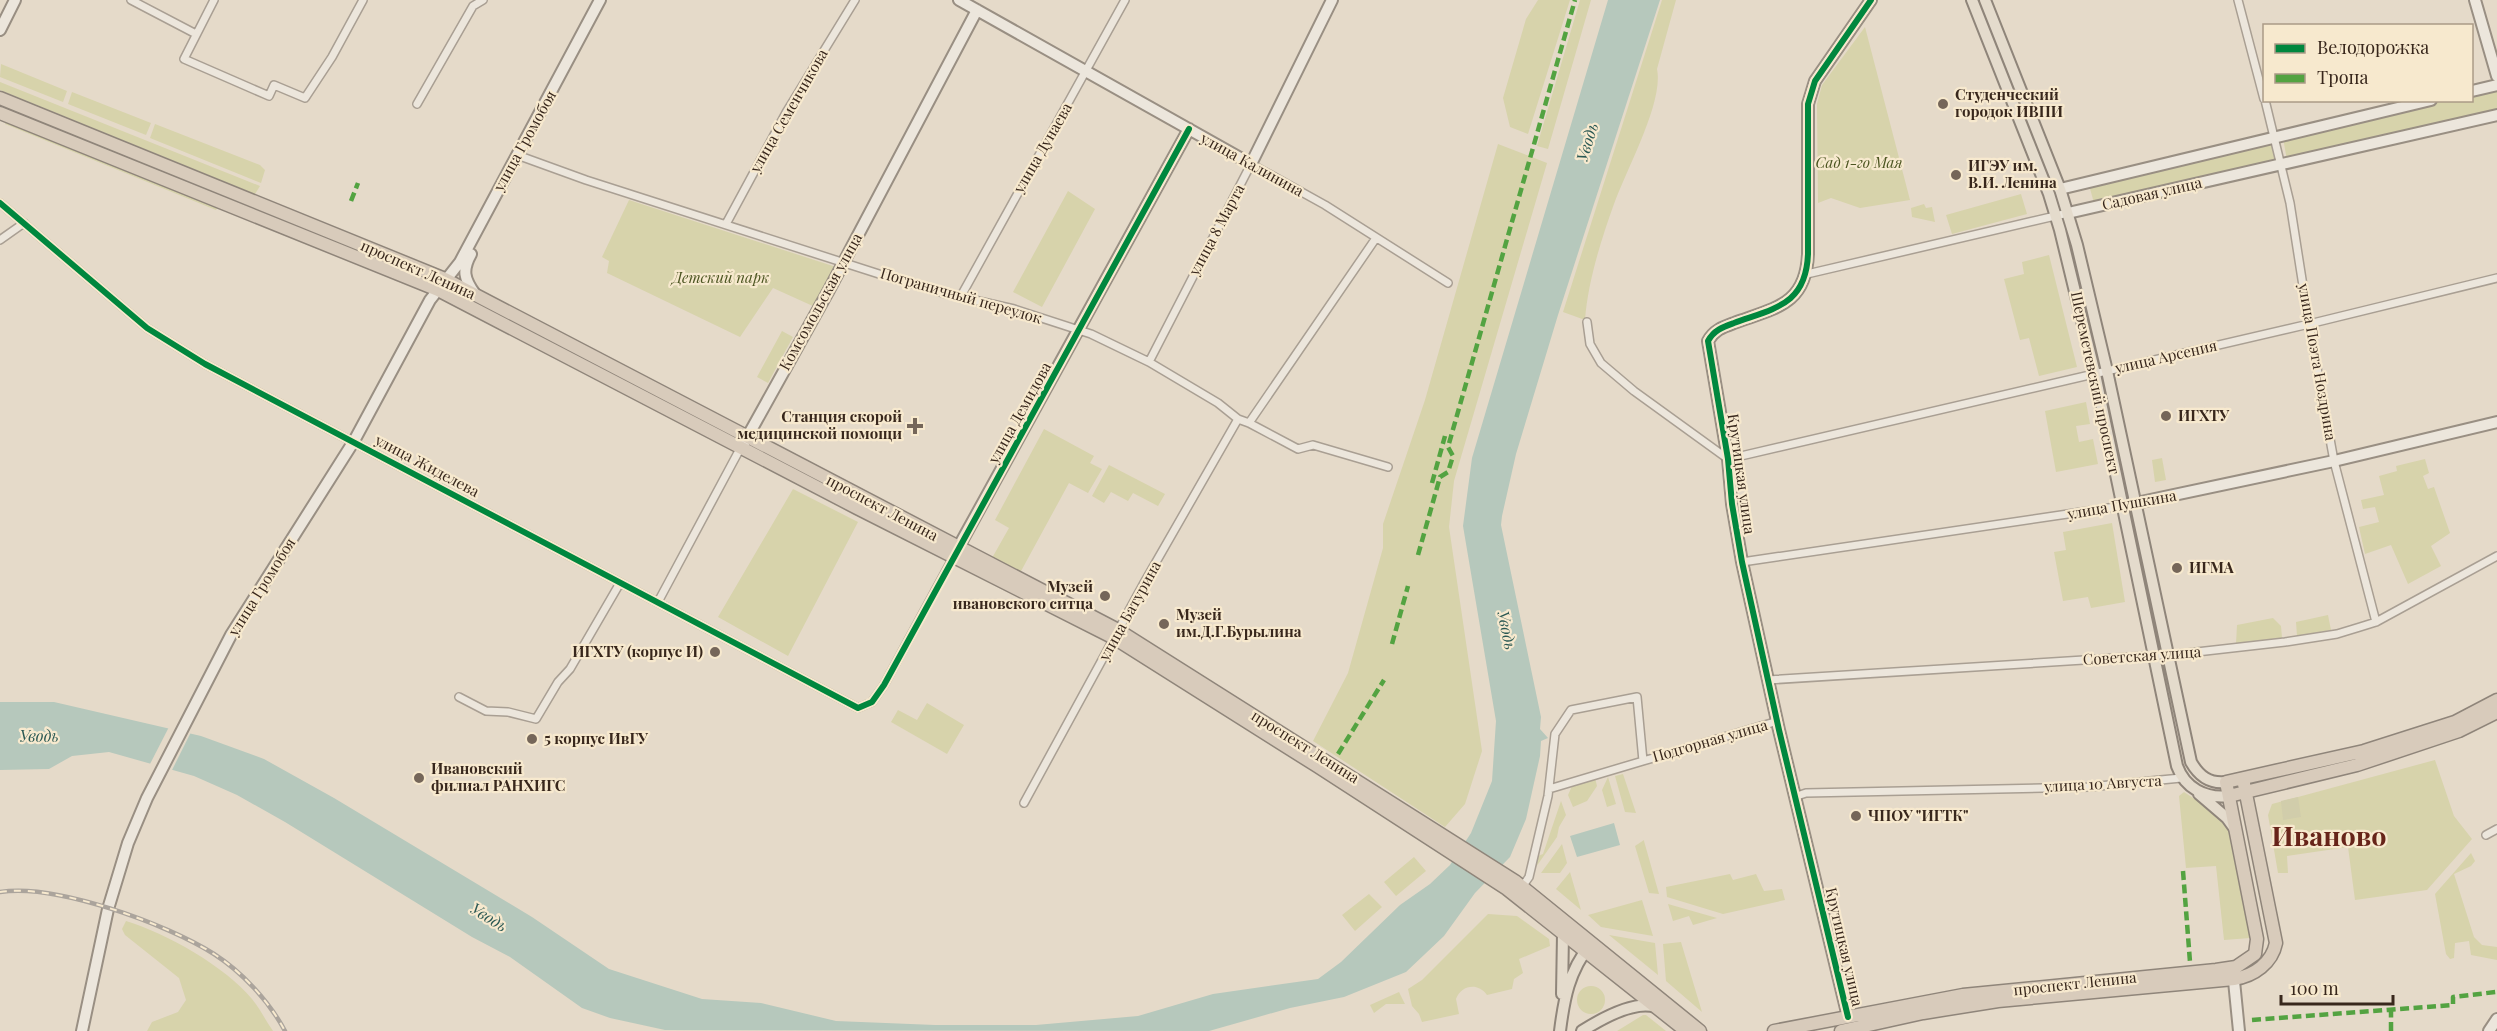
<svg xmlns="http://www.w3.org/2000/svg" width="2497" height="1031" viewBox="0 0 2497 1031" font-family="'Playfair Display',serif">
  <style>
    .green { fill: #d7d3ab }
    .cemetery { fill: #d1cdab }
    .water { fill: #b6c8bc }
    .pier { fill: #e5dac9 }
    .lines { fill: none; stroke-linecap: round; stroke-linejoin: round }
    .street-casing { stroke: #a99f93; stroke-width: 10 }
    .secondary-casing { stroke: #998f83; stroke-width: 14 }
    .primary-casing { stroke: #8f857a; stroke-width: 14 }
    .highway-casing { stroke: #8f857a; stroke-width: 15 }
    .street { stroke: #ece6dc; stroke-width: 7 }
    .secondary { stroke: #ece6dc; stroke-width: 10 }
    .primary { stroke: #e4dbcc; stroke-width: 10 }
    .highway { stroke: #d8cbbb; stroke-width: 12 }
    .rail-casing { stroke: #aba49c; stroke-width: 4.5 }
    .rail { stroke: #f7e9ce; stroke-width: 2; stroke-dasharray: 7; stroke-linecap: butt }
    .quiet { stroke: #53a341; stroke-width: 4.5; stroke-dasharray: 9 4.5; stroke-linecap: butt }
    .cycleway-casing { stroke: #f7e9ce; stroke-width: 10 }
    .cycleway { stroke: #00873e; stroke-width: 6 }
    .poi-dot { fill: #756659; stroke: #f7e9ce; stroke-width: 2 }
    .labels { text-anchor: middle; stroke-width: 4.5; stroke-linejoin: round; paint-order: stroke }
    .poi-label { font-size: 15px; font-weight: bold; fill: #38271c; stroke: #f7e9ce; text-anchor: start }
    .street-label { font-size: 15px; fill: #38271c; stroke: #f7e9ce }
    .park-label { font-size: 15px; font-style: italic; fill: #4c5521; stroke: #f7e9ce }
    .water-label { font-size: 16px; font-style: italic; fill: #2a5853; stroke: #f7e9ce }
    .town-label { font-size: 27px; font-weight: bold; fill: #672419; stroke: #f7e9ce }
  </style>
  <rect width="100%" height="100%" fill="#e5dac9"/>
  <path class="green" d="M1538,0H1570L1528,134L1510,127L1503,98L1526,19Z
    M1580,0H1591L1548,149L1537,146Z
    M1662,0H1676L1657,69C1664,102 1626,170 1614,204C1601,240 1588,281 1585,320L1563,312Z
    M1865,27L1910,200L1860,208L1831,198L1818,203L1817,104L1822,85Z
    M1,64L67,91L63,102L0,77Z
    M0,82L260,186L255,194L0,90Z
    M2497,90V110L2287,160L2283,138L2442,101L2472,100V94Z
    M72,92L151,123L146,135L68,104Z
    M6,120L219,204L216,210L5,124Z
    M155,124L260,165L265,170L261,183L150,138Z
    M2275,142L2278,163L2094,203L2089,185Z
    M1498,144L1547,163L1454,481L1449,527L1482,751L1465,804L1445,827L1313,741L1348,673L1383,548V524L1425,400Z
    M1068,191L1095,209L1042,307L1013,292Z
    M2021,194L2027,214L1952,234L1946,215Z
    M629,200L836,267L815,307L773,288L740,337L607,273L609,261L602,257Z
    M1924,204L1926,208L1932,207L1935,222L1912,217L1911,208Z
    M2049,255L2077,367L2039,376L2029,338L2020,340L2004,279L2024,274L2022,262Z
    M782,331L793,337L768,383L757,377Z
    M2086,402L2090,424L2076,426L2079,442L2093,439L2098,464L2056,472L2045,411Z
    M1044,429L1094,456L1090,463L1102,469L1088,493L1069,483L1020,573L992,558L1009,528L995,520Z
    M2162,458L2166,480L2155,482L2152,460Z
    M2425,459L2429,473L2423,476L2428,489L2434,487L2450,533L2431,546L2441,566L2408,584L2391,545L2365,554L2359,527L2379,522L2375,507L2363,509L2361,500L2384,495L2379,476L2397,471L2396,466Z
    M1109,465L1165,494L1158,506L1133,493L1128,501L1111,492L1104,503L1092,496Z
    M793,489L858,522L788,656L718,617Z
    M2112,523L2125,602L2091,608L2088,597L2063,601L2054,552L2066,550L2063,532Z
    M2328,615L2331,630L2297,636L2296,622Z
    M2273,618L2281,626L2282,638L2236,644L2237,625Z
    M927,703L964,725L947,754L891,722L898,710L917,720Z
    M2435,760L2454,816L2472,839L2427,890L2355,900L2348,847L2287,856L2288,873H2278L2268,815L2272,804Z
    M1623,774L1636,813L1625,812L1615,776Z
    M1608,777L1616,804L1607,807L1602,790Z
    M1595,778L1597,786L1587,801L1573,807L1568,795L1573,784Z
    M2184,792L2225,819L2233,831L2250,938L2224,940L2216,866L2186,868L2179,796Z
    M1561,801L1566,815L1559,827L1557,837L1536,867L1538,856L1543,854Z
    M1644,840V841L1659,894L1649,893L1635,846Z
    M1562,844L1567,863L1560,873H1541Z
    M2471,853L2475,861L2471,866L2454,874L2474,937L2482,945L2497,947V960L2471,955L2469,941L2455,943L2454,958L2450,959L2446,954L2435,894Z
    M1414,857L1426,871L1396,896L1384,882Z
    M1570,872L1581,910L1556,889Z
    M1730,874L1733,880L1756,874L1764,891L1782,889L1785,900L1723,914L1667,897L1666,887Z
    M1369,894L1382,907L1355,931L1342,915Z
    M1642,900L1653,936L1601,927L1588,915Z
    M1668,904L1717,918L1693,925L1689,916L1673,921Z
    M1488,914L1517,916L1549,939L1550,946L1519,959L1523,973L1514,979L1512,989L1487,995C1478,982 1461,985 1456,999L1459,1014L1422,1022L1419,1014L1412,1006L1408,989L1422,980Z
    M126,921C166,933 226,967 252,999C260,1009 266,1021 273,1031H147L152,1022L178,1012L186,1000L179,978L125,935L122,929Z
    M1609,935L1655,943L1658,975Z
    M1681,942L1702,1012L1666,981L1663,944Z
    M1577 1000a14 14 0 1 1 28 0a14 14 0 1 1-28 0Z
    M1399,992L1405,1004H1386L1374,1013L1370,1005Z
    M1643,1015H1646L1666,1031H1617Z"/>
  <path class="cemetery" d="M2298,797L2301,817L2283,820L2281,801Z"/>
  <path class="water" d="M1608,0H1660L1558,315L1516,454L1502,516L1501,525L1541,717L1540,729L1548,738L1541,741L1540,756L1526,819L1510,857L1475,893L1444,936L1406,972L1344,997L1290,1008L1209,1031L665,1030L610,1018L582,1008L510,957L472,937L285,822L237,795L194,776L109,752L72,756L49,769L0,770V702H54L201,736L264,759L334,798L532,917L609,969L702,999L761,1003L836,1021L935,1025H1036L1138,1016L1213,994L1318,979L1341,962L1400,905L1430,884L1450,865L1471,833L1492,781L1496,721L1463,526L1472,458Z
    M1614,823L1620,845L1577,857L1570,836Z"/>
  <path class="pier" d="M170,725L192,730L171,772L149,766Z"/>
  <g class="lines">
    <defs>
      <path id="street" d="M131,0L196,34
        M214,0L184,59L269,96L274,85L305,98L332,57L363,0
        M2238,0L2264,99
        M2265,100L2290,203L2309,324L2334,461L2376,622
        M417,104L473,6L483,0
        M517,155L586,180L879,274L943,293L1014,309L1091,334L1149,362L1218,403L1238,419L1249,423L1298,449L1313,445L1388,467
        M0,203L147,328L205,364L858,708L872,702L884,685L954,556
        M726,224L787,111L855,0
        M0,240L24,223
        M1807,274L2068,213
        M961,296L1125,0
        M1587,322L1590,344L1601,363L1634,391L1728,459L2309,324L2497,278
        M1149,362L1251,164L1325,205L1448,283
        M1249,423L1376,238
        M1742,562L2122,506
        M658,602L741,447
        M1768,680L2179,654L2285,642L2337,634L2360,627L2376,622L2497,556
        M459,697L486,711L508,712L536,719L558,682L570,669L620,583
        M1643,761L1778,721
        M1797,796L1806,793L2089,787L2181,778
        M1024,803L1144,583L1238,419
        M2486,835L2497,829
        M1522,887L1529,877L1548,796L1555,734L1571,710L1637,697L1643,761L1549,789"/>
      <path id="secondary" d="M959,0L1251,164L1332,0
        M2475,0L2497,76
        M0,30L15,0
        M2472,91L2497,85
        M2060,189L2431,100
        M2068,213L2497,115
        M471,254C462,270 464,279 475,294
        M744,443L829,290L977,10
        M2122,506L2334,461L2497,422
        M958,548L1189,129
        M2233,971L2239,1031
        M1848,1017L1779,730L1742,562L1732,504L1728,459L1708,341C1714,330 1723,327 1734,323C1775,308 1806,305 1808,254V104L1815,81L1871,0
        M82,1031L108,909L128,843L147,798L231,635L354,441L430,300L460,262L600,0
        M2489,1031L2497,1019"/>
      <path id="primary" d="M1972,0L2049,194L2060,230L2095,374L2177,766C2185,788 2205,799 2229,796
        M1985,0L2060,189L2077,245L2107,371L2191,762C2199,776 2209,784 2226,782
        M2199,794L2227,818L2235,829
        M1562,994L1563,934
        M1560,1031C1564,999 1569,971 1590,945
        M1582,1031C1601,1019 1634,1000 1656,1007"/>
      <path id="highway" d="M0,98L445,279L1118,630L1515,881L1700,1031
        M0,113L438,290L857,508L1114,638L1317,766L1507,889L1686,1031
        M2229,796L2357,765L2459,731L2497,712
        M1774,1031L1963,995L2216,970L2236,967L2255,954L2257,939L2226,782L2364,751L2455,722L2497,700
        M1841,1031L1923,1013L1998,1001L2234,979C2254,976 2272,963 2276,943L2243,779"/>
    </defs>
    <use href="#street" class="street-casing"/>
    <use href="#secondary" class="secondary-casing"/>
    <use href="#primary" class="primary-casing"/>
    <use href="#highway" class="highway-casing"/>
    <use href="#street" class="street"/>
    <use href="#secondary" class="secondary"/>
    <use href="#primary" class="primary"/>
    <use href="#highway" class="highway"/>
    <defs>
      <path id="rail" d="M0,892C55,883 167,924 214,954C242,972 269,1001 285,1031"/>
    </defs>
    <use href="#rail" class="rail-casing"/>
    <use href="#rail" class="rail"/>
    <path class="quiet" d="M351,201L358,183
      M1432,483L1445,436
      M1418,555L1440,477L1448,472L1453,456L1448,447L1575,0
      M1392,644L1408,586
      M1338,754L1384,680
      M2183,871L2190,962
      M2252,1020L2453,1005V997L2496,992
      M2391,1031V1010"/>
    <defs>
      <path id="cycleway" d="M0,203L147,328L205,364L858,708L872,702L884,685L1189,129
        M1848,1017L1779,730L1742,562L1732,504L1728,459L1708,341C1714,330 1723,327 1734,323C1775,308 1806,305 1808,254V104L1815,81L1871,0"/>
    </defs>
    <use href="#cycleway" class="cycleway-casing"/>
    <use href="#cycleway" class="cycleway"/>
  </g>
  <g class="poi-dot">
    <circle cx="1943" cy="104" r="6"/>
    <circle cx="1956" cy="175" r="6"/>
    <circle cx="2166" cy="416" r="6"/>
    <path d="M912 417h6v6h6v6h-6v6h-6v-6h-6v-6h6z"/>
    <circle cx="2177" cy="568" r="6"/>
    <circle cx="1105" cy="596" r="6"/>
    <circle cx="1164" cy="624" r="6"/>
    <circle cx="715" cy="652" r="6"/>
    <circle cx="532" cy="739" r="6"/>
    <circle cx="419" cy="778" r="6"/>
    <circle cx="1856" cy="816" r="6"/>
  </g>
  <g class="labels">
    <g class="poi-label">
      <text x="1955" y="100">Студенческий<tspan x="1955" dy="17">городок ИВПИ</tspan></text>
      <text x="1968" y="171">ИГЭУ им.<tspan x="1968" dy="17">В.И. Ленина</tspan></text>
      <text x="2178" y="421">ИГХТУ</text>
      <text x="902" y="422" text-anchor="end">Станция скорой<tspan x="902" dy="17">медицинской помощи</tspan></text>
      <text x="2189" y="573">ИГМА</text>
      <text x="1093" y="592" text-anchor="end">Музей<tspan x="1093" dy="17">ивановского ситца</tspan></text>
      <text x="1176" y="620">Музей<tspan x="1176" dy="17">им.Д.Г.Бурылина</tspan></text>
      <text x="703" y="657" text-anchor="end">ИГХТУ (корпус И)</text>
      <text x="544" y="744">5 корпус ИвГУ</text>
      <text x="431" y="774">Ивановский<tspan x="431" dy="17">филиал РАНХИГС</tspan></text>
      <text x="1868" y="821">ЧПОУ "ИГТК"</text>
    </g>
    <g class="street-label">
      <text transform="translate(789 111) rotate(-60)" y="5">улица Семенчикова</text>
      <text transform="translate(525 141) rotate(-61)" y="5">улица Громобоя</text>
      <text transform="translate(1043 148) rotate(-60)" y="5">улица Дунаева</text>
      <text transform="translate(1252 165) rotate(29)" y="5">улица Калинина</text>
      <text transform="translate(2152 194) rotate(-13)" y="5">Садовая улица</text>
      <text transform="translate(1217 230) rotate(-62)" y="5">улица 8 Марта</text>
      <text transform="translate(418 270) rotate(24)" y="5">проспект Ленина</text>
      <text transform="translate(961 296) rotate(16)" y="5">Пограничный переулок</text>
      <text transform="translate(821 302) rotate(-61)" y="5">Комсомольская улица</text>
      <text transform="translate(2166 357) rotate(-13)" y="5">улица Арсения</text>
      <text transform="translate(2317 362) rotate(80)" y="5">улица Поэта Ноздрина</text>
      <text transform="translate(2095 383) rotate(78)" y="5">Шереметевский проспект</text>
      <text transform="translate(1020 413) rotate(-61)" y="5">улица Демидова</text>
      <text transform="translate(427 466) rotate(28)" y="5">улица Жиделева</text>
      <text transform="translate(1741 474) rotate(82)" y="5">Крутицкая улица</text>
      <text transform="translate(2122 505) rotate(-10)" y="5">улица Пушкина</text>
      <text transform="translate(882 508) rotate(28)" y="5">проспект Ленина</text>
      <text transform="translate(262 587) rotate(-58)" y="5">улица Громобоя</text>
      <text transform="translate(1130 611) rotate(-61)" y="5">улица Батурина</text>
      <text transform="translate(2142 656) rotate(-4)" y="5">Советская улица</text>
      <text transform="translate(1710 741) rotate(-16)" y="5">Подгорная улица</text>
      <text transform="translate(1305 747) rotate(32)" y="5">проспект Ленина</text>
      <text transform="translate(2103 784) rotate(-3)" y="5">улица 10 Августа</text>
      <text transform="translate(1844 947) rotate(77)" y="5">Крутицкая улица</text>
      <text transform="translate(2075 984) rotate(-6)" y="5">проспект Ленина</text>
    </g>
    <g class="park-label">
      <text x="1859" y="168">Сад 1-го Мая</text>
      <text x="721" y="283">Детский парк</text>
    </g>
    <g class="water-label">
      <text transform="translate(1587 142) rotate(-73)" y="6">Уводь</text>
      <text transform="translate(1507 630) rotate(79)" y="6">Уводь</text>
      <text x="39" y="742">Уводь</text>
      <text transform="translate(489 917) rotate(32)" y="6">Уводь</text>
    </g>
    <g class="town-label">
      <text x="2329" y="846">Иваново</text>
    </g>
  </g>
  <rect x="2263" y="24" width="210" height="78" fill="#f7e9ce" stroke="#ab9b87" stroke-width="1.5"/>
  <rect x="2275" y="44" width="30" height="9" fill="#00873e" stroke="#ab9b87" stroke-width="1.5"/>
  <text x="2317" y="54" font-size="18" fill="#38271c">Велодорожка</text>
  <rect x="2275" y="74" width="30" height="9" fill="#53a341" stroke="#ab9b87" stroke-width="1.5"/>
  <text x="2317" y="84" font-size="18" fill="#38271c">Тропа</text>
  <path d="M2281 995v9h112v-9" fill="none" stroke="#38271c" stroke-width="3"/>
  <text x="2290" y="995" font-size="18" fill="#38271c" stroke="#f7e9ce" stroke-width="4.5" paint-order="stroke">100 m</text>
</svg>
